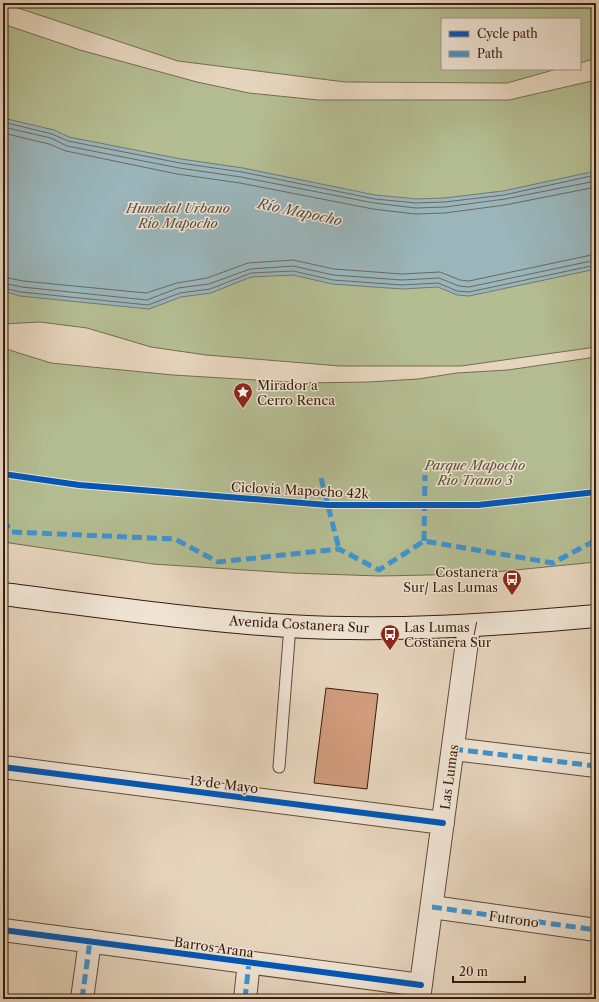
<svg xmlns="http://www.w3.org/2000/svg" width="599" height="1002" viewBox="0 0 599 1002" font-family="'Libre Caslon Text',serif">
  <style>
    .green { fill: #b4bd92; stroke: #766c4e }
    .water { fill: #9ab6bb; stroke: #737875 }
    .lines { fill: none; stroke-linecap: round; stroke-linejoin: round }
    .shore { stroke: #6a6963; stroke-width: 1 }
    .building { fill: #d19b7c; stroke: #391c0b }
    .lane-casing { stroke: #644a38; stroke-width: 13 }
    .street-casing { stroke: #644a38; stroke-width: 24 }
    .secondary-casing { stroke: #391c0b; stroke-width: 24 }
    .lane { stroke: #efe4d4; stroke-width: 11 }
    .street { stroke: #efe4d4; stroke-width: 22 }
    .secondary { stroke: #efe4d4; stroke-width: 22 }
    .quiet { stroke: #3e94d2; stroke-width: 5; stroke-dasharray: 10 5; stroke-linecap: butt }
    .cycleway-casing { stroke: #efe4d4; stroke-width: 8 }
    .cycleway { stroke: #0057b8; stroke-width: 6 }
    .labels { text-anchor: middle; stroke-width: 3; stroke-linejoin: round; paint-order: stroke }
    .park-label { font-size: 13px; font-style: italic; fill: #5e4c34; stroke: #efe4d4 }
    .poi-label { font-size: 13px; fill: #391c0b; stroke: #efe4d4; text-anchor: start }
    .street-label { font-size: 13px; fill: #391c0b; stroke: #efe4d4 }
    .water-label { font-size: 14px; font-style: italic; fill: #564a40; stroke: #efe4d4 }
  </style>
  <rect width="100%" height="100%" fill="#e6d5bd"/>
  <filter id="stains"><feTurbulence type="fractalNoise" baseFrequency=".005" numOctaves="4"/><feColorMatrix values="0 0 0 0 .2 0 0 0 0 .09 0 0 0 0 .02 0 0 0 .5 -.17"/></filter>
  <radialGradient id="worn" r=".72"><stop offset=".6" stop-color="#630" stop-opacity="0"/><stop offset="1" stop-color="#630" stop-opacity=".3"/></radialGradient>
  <path class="green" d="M3,3H596V58L580,63V19H442V69H557L507,83L345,82L178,61Z
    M3,24L80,50L197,82L249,93L318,100H509L596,80V347L461,366H340L206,355L151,347L87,328L40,322L3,324Z
    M3,348L51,363L173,375L305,383L369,382L418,379L457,373L508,370L596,357V562L475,574L380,576L291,573L153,564L3,542Z"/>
  <path class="water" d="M3,118L54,130L69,137L181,159L243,168L375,195L417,199L444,198L503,191L596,171V269L469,296L457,295L438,287L402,289L332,284L293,275L251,277L211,293L181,297L149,309L20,296L3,291Z"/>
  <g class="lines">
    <path class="shore" d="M3,122L52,134L68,141L180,163L242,172L375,199L416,203L445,202L504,195L596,175
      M3,127L51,138L67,146L179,168L241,177L374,203L416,208L445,207L505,199L596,181
      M3,133L49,144L66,151L177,174L240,183L373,209L415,214L445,213L505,205L596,187
      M3,277L23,281L146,293L177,283L207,278L248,263L293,260L334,269L402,274L440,272L460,280L469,281L596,254
      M3,283L22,287L147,300L178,288L209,284L250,269L293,266L333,275L402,280L439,278L459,286L469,287L596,260
      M3,288L21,292L148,305L180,293L210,289L251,273L293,271L333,280L402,285L438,283L457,291L469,292L596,265"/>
  </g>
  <path class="building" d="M326,688L378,694L367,789L314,783Z"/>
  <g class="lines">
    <defs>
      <path id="lane" d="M279,767L290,626"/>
      <path id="street" d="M453,749L596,766
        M3,767L443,823
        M432,907L596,930
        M3,930L421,985
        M82,999L90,941
        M245,999L249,962
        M419,999L469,627"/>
      <path id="secondary" d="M3,594C98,606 193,620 288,626C391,632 493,625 596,616"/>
    </defs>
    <use href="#lane" class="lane-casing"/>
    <use href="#street" class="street-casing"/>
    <use href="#secondary" class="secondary-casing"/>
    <use href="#lane" class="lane"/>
    <use href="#street" class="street"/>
    <use href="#secondary" class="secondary"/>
    <path class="quiet" d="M321,478L339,549
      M3,520L12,532L175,539L218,562L339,549L379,570L424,541L553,563L596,540
      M424,541L425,475
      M453,749L596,766
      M432,907L596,930
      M82,999L90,941
      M245,999L249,962"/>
    <defs>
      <path id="cycleway" d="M3,474L79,485L328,505H478L596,492
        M3,767L443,823
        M3,930L421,985"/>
    </defs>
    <use href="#cycleway" class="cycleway-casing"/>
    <use href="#cycleway" class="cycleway"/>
  </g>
  <defs>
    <symbol id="sight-pin" viewBox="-11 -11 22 30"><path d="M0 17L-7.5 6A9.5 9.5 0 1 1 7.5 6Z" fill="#8f2418" stroke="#efe4d4"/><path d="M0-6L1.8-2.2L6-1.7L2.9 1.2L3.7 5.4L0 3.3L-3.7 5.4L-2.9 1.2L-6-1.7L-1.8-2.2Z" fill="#fff"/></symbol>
    <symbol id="bus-pin" viewBox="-11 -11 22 30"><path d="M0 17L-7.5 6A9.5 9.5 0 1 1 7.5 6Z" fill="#8f2418" stroke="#efe4d4"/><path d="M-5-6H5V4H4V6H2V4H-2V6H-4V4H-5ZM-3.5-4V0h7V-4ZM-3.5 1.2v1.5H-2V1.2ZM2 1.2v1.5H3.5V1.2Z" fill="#fff"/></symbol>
  </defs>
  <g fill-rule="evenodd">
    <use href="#sight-pin" x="232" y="381" width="22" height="30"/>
    <use href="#bus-pin" x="501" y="568" width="22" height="30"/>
    <use href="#bus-pin" x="379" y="623" width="22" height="30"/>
  </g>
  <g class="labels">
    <g class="park-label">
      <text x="178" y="213">Humedal Urbano<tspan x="178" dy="15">Río Mapocho</tspan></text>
      <text x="475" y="470">Parque Mapocho<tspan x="475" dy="15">Río Tramo 3</tspan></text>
    </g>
    <g class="poi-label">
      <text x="257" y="390">Mirador a<tspan x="257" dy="15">Cerro Renca</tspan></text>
      <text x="498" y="577" text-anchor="end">Costanera<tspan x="498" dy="15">Sur/ Las Lumas</tspan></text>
      <text x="404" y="632">Las Lumas /<tspan x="404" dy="15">Costanera Sur</tspan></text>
    </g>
    <g class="street-label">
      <text transform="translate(300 490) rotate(3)" y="5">Ciclovía Mapocho 42k</text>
      <text transform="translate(299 624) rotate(3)" y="5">Avenida Costanera Sur</text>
      <text transform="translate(449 777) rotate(-82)" y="5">Las Lumas</text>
      <text transform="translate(224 784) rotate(7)" y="5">13 de Mayo</text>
      <text transform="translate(514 919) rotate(8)" y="5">Futrono</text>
      <text transform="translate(214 947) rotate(8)" y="5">Barros Arana</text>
    </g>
    <g class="water-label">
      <text transform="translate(300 212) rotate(12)" y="5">Río Mapocho</text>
    </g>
  </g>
  <rect width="599" height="1002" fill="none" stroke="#e6d5bd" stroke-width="16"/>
  <rect x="4" y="4" width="591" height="994" fill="none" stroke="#391c0b" stroke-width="2"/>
  <rect x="8" y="8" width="583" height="986" fill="none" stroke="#391c0b"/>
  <rect x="441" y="18" width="140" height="52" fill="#efe4d4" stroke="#a69484"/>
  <rect x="449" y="31" width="20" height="6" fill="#0057b8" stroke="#a69484"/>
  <text x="477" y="38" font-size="12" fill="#391c0b">Cycle path</text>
  <rect x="449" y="51" width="20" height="6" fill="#3e94d2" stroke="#a69484"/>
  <text x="477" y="58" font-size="12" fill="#391c0b">Path</text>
  <path d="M453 976v6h72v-6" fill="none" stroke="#391c0b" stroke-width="2"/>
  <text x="459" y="976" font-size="12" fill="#391c0b" stroke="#efe4d4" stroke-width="3" paint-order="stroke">20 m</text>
  <rect width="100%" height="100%" filter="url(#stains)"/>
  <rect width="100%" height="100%" fill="url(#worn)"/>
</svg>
